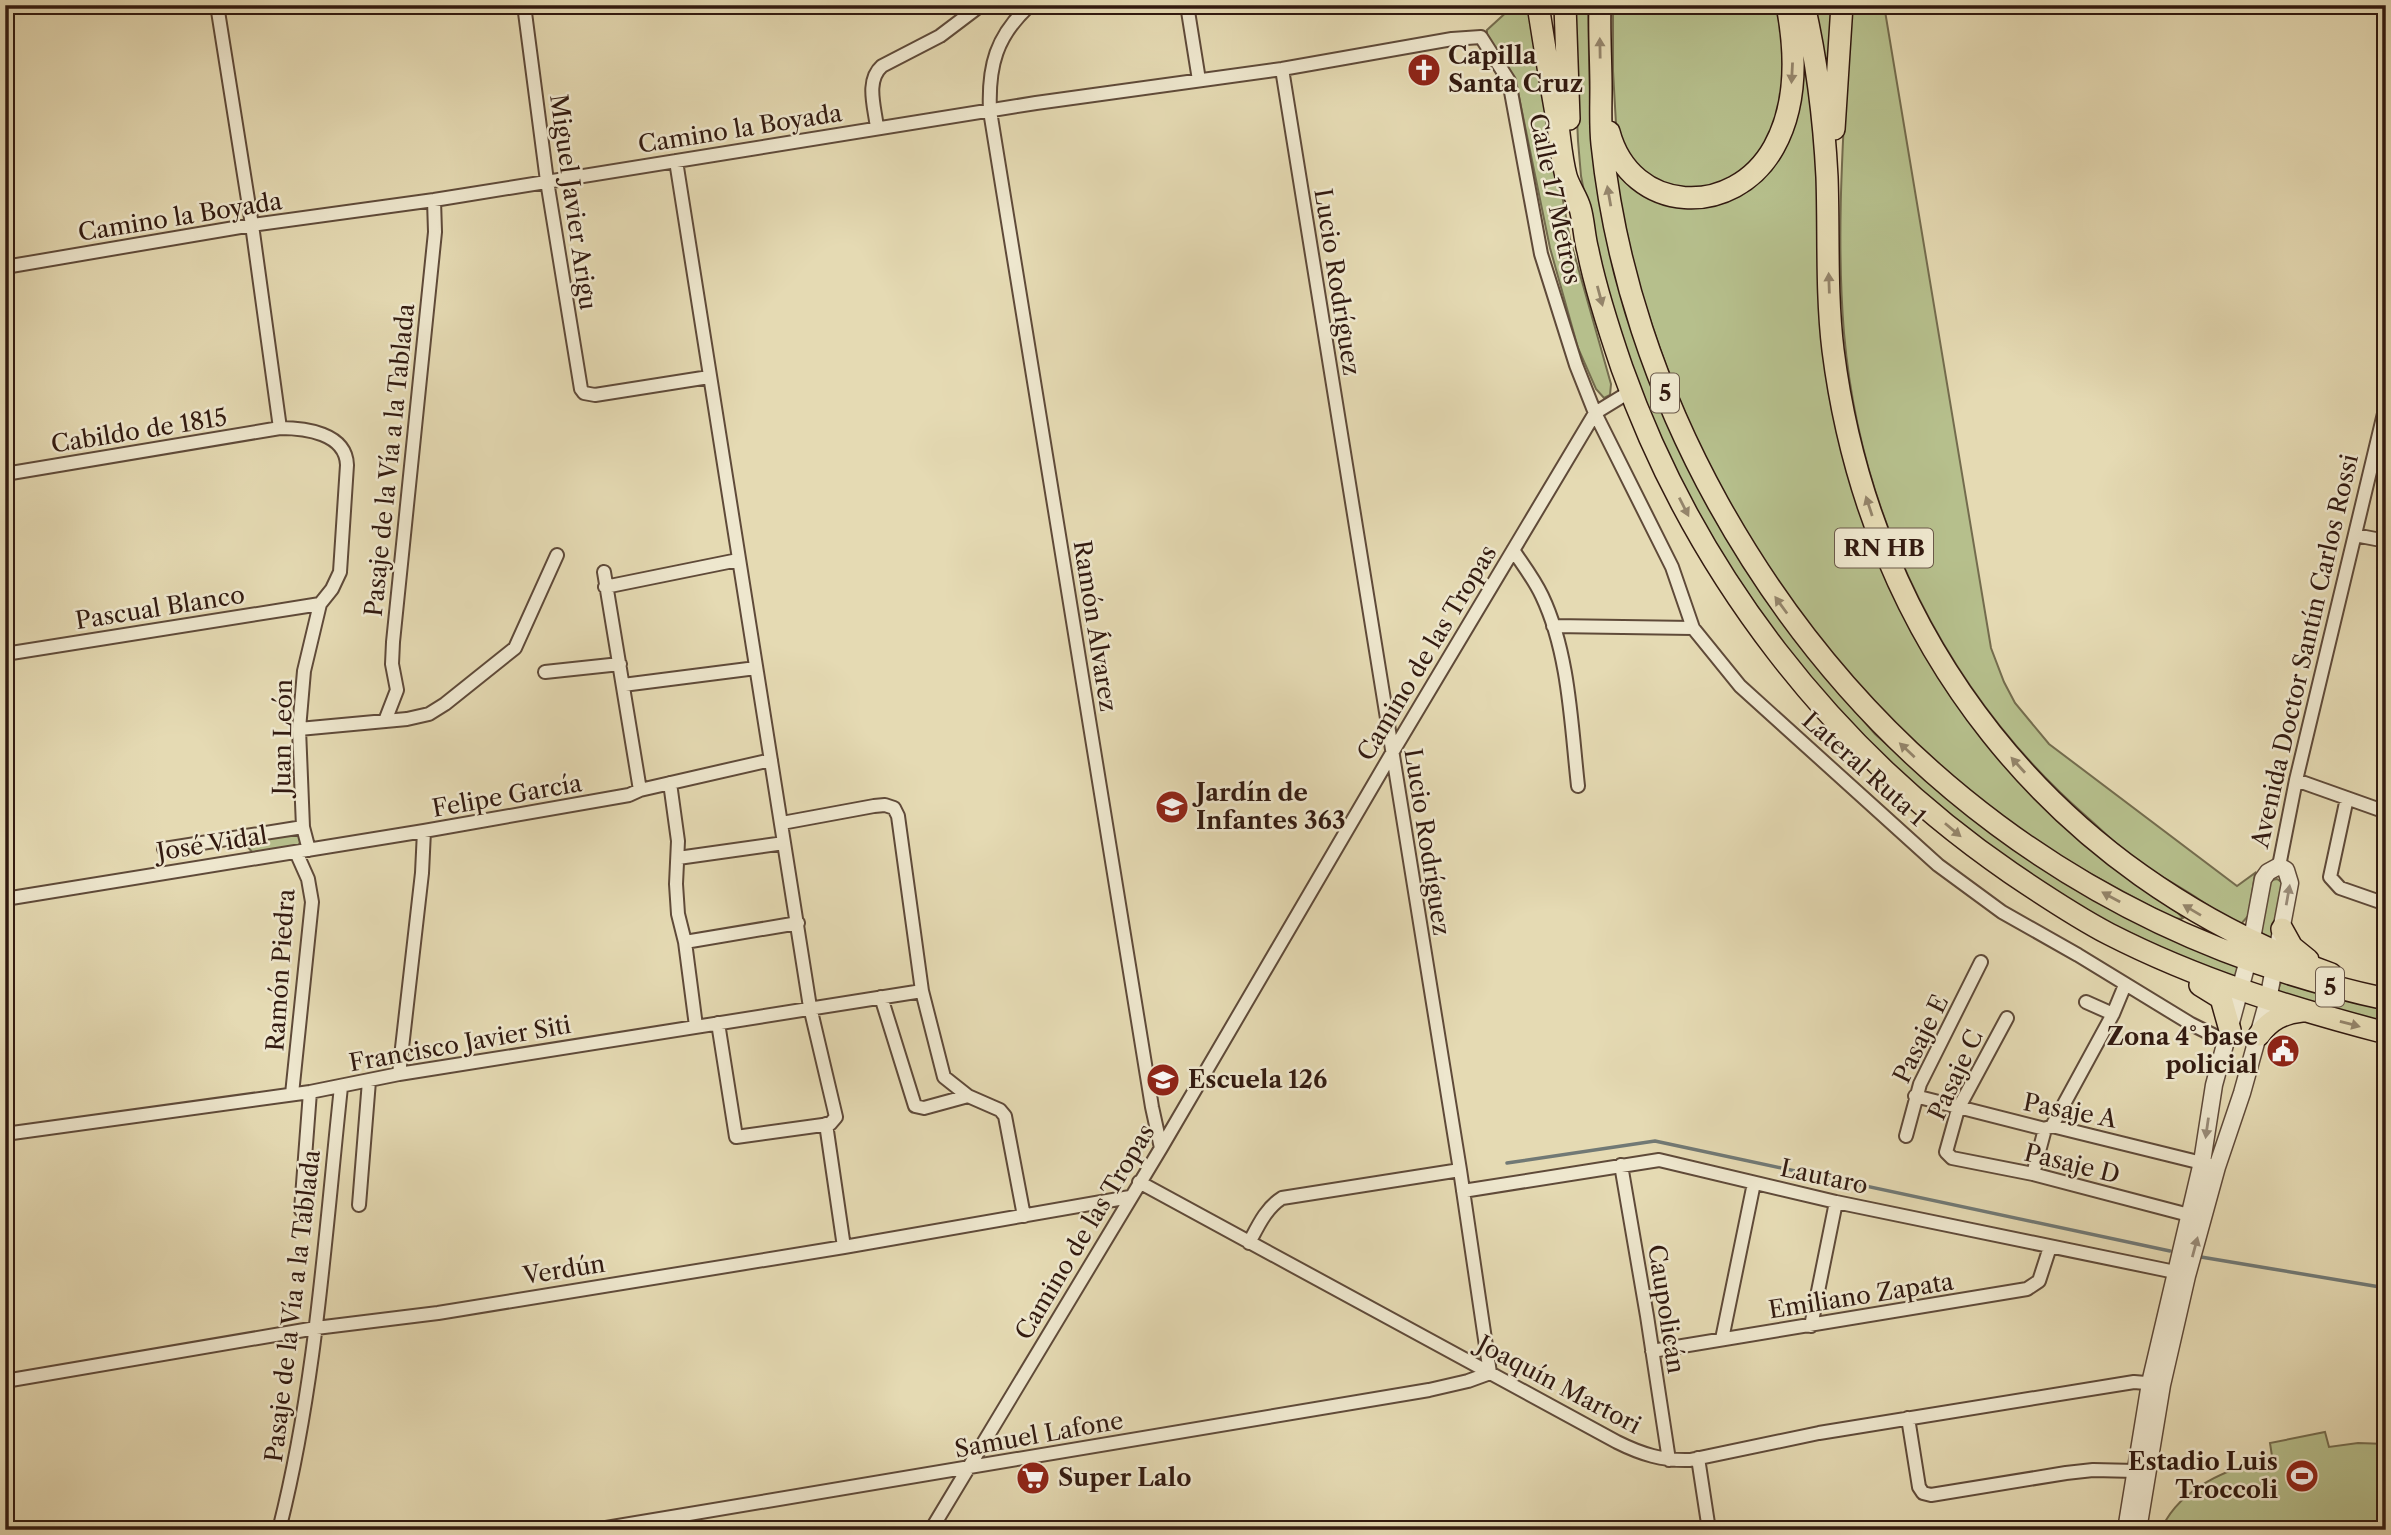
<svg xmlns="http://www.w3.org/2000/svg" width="2391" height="1535" viewBox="0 0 2391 1535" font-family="'Libre Caslon Text',serif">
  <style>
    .green { fill: #b6bf8c; stroke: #746c4e; stroke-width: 2 }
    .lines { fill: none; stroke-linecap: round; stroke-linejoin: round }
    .stream { stroke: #717975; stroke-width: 3.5 }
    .minor-casing { stroke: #5f4a39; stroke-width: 16 }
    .tertiary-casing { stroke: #5f4a39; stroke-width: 19 }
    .trunk-casing { stroke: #321a10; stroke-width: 24 }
    .minor { stroke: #eee7ce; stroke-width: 12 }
    .tertiary { stroke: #eee7ce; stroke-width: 16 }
    .trunk { stroke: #e5dab3; stroke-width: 21 }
    .oneway { fill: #94846a }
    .oneway2 { fill: #998b78 }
    .labels { text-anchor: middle; stroke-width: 5; stroke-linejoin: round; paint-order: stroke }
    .shield { fill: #eee7ce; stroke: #6a5849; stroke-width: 2 }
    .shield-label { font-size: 23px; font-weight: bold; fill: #321a10 }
    .poi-label { font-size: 24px; font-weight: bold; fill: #321a10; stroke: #eee7ce; text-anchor: start }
    .street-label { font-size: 24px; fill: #321a10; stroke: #eee7ce }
  </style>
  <rect width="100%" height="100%" fill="#e5dab3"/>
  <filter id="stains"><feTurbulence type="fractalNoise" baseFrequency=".00286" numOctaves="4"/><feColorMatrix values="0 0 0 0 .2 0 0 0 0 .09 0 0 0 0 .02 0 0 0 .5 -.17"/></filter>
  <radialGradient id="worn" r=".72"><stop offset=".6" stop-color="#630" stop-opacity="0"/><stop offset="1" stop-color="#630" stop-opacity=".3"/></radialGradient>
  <path class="green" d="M1520,5L1528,6L1570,239L1611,384L1610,395L1604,398L1596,389L1578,348L1550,248L1517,87L1487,37V30L1511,8Z
    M1572,5H1588L1590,106L1598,175L1714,515L1767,600L1808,656L1875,734L1956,806L2015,850L2076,889L2240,965L2236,978L2168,951L2103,920L2040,883L1923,798L1797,665L1702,526L1636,384L1596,252L1581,176L1578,141Z
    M1613,5H1777L1787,61L1782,107L1758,158L1717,188L1671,190L1631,162L1616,124L1613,71Z
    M1796,5L1815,132L1831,392L1853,489L1880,561L1898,602L1930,658L2004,763L2048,810L2103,860L2178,913L2183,918L2181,919L2173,918C2114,887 2054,856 2001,816C1843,695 1723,531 1658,343C1639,288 1620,227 1616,169L1667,203L1768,169Z
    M1809,5H1835L1831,92Z
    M1850,5H1884L1991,648L2004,682L2015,703L2049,744L2237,886L2255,873L2249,915L2241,924C2227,919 2213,908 2200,900C2179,886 2156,874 2136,860C2119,847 2103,831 2087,817C1947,695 1860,518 1844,333C1835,225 1845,114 1850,5Z
    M299,834L303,840L296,847L253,853L246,845V842Z
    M2277,879L2283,883L2275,942L2259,936L2266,890L2272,880Z
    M2282,979L2386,1007V1026L2276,996Z
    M2325,1432L2329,1447L2358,1443L2386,1444V1530H2161C2180,1486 2230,1469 2272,1456L2270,1443Z"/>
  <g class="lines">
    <path class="stream" d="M1507,1163L1655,1141L2170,1251
      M2201,1257L2386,1288"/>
    <defs>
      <path id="minor" d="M217,5L252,225L280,428
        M524,5L547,181L581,389L584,393L595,395L709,377
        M1030,5C996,36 988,66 990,111L1152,1107L1161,1148
        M1187,5L1199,80
        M877,128C875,108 865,81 882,66L940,36L981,5
        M676,161L810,1007L836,1117L830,1124L736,1137L718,1023
        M5,267L252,225L434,200L1036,103L1282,69L1452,39L1481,37L1509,81L1541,254L1576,365L1595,413L1672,567L1693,628L1740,686L1938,865L2002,912L2078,955L2191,1024L2227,1042
        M5,474L280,428C305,428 346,433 347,465L340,572L332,589L320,604L304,671L299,729L303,827L309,850
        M2355,535L2386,541
        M1513,550C1523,565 1534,579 1542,596C1569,653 1571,723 1578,786
        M604,572L640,790
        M605,587L738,560
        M1553,626L1693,628
        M5,654L320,604
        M545,672L620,664
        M623,685L756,668
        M385,721L397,690L392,664L393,642L435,232L434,200
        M299,729L407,719L429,714L445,704L515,648L557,555
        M2296,780L2386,812
        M670,783L678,841L676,884L678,914L685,942L696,1026
        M2347,798L2330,877L2340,888L2386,904
        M782,823L874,806L885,805L894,808L898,816L922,991L944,1077L968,1096L1000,1110L1005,1116L1024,1216
        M164,849L303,827
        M678,858L784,843
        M2279,866L2296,780L2386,405
        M5,899L424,831L629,795L640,790L771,760
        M685,942L798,923
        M881,997L915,1106L924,1108L968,1096
        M2086,1002L2113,1014
        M2007,1018L1958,1109L1946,1152L1952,1158L2033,1174L2189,1215
        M399,1074L422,873L424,831
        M292,1094L312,902L308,879L296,852
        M1915,1096L2045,1129L2052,1126L2210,1165
        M826,1124L844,1247
        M2052,1126L2113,1014L2125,985
        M5,1134L310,1092L399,1074L922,991
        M1906,1136L1920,1084L1981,962
        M1621,1165L1647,1316L1669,1460
        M2033,1174L2045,1129
        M1139,1182L1617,1442C1641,1454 1663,1461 1690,1460L1819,1433L2134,1382L2158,1384
        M1463,1191L1659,1160L1836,1202L2175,1272
        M359,1205L369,1081
        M301,1210L310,1092
        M1249,1243C1258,1226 1266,1208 1282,1198L1460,1170
        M1811,1326L1836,1202
        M1722,1339L1754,1183
        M1652,1351L2027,1289L2039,1281L2050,1247
        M5,1381L316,1328L438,1313L844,1247L1130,1197
        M1908,1418L1919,1487L1923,1493L1931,1495L2066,1473L2093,1470L2136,1471L2142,1468
        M1698,1458L1709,1530
        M279,1530C316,1385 325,1235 341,1087
        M594,1530L1429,1390L1468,1381L1490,1373L1460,1170L1282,69
        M931,1530L1161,1148L1392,753L1595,413L1631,391"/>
      <path id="tertiary" d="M2126,1530L2150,1383L2202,1162L2214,1085L2248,960L2263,879L2268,872L2279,866L2286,870L2290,883L2268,1000L2242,1093L2217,1167L2187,1276L2162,1385L2138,1530"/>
      <path id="trunk" d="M1538,5C1544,43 1550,81 1557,119C1560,138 1561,157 1566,176C1569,187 1577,197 1580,208C1584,222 1584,237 1588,251C1596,291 1609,330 1622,368C1695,573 1832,750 2011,873C2042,894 2075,916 2109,934C2197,979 2290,1008 2386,1033
        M1565,5L1569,119
        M1600,5C1599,33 1601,61 1601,88C1601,107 1600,125 1602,144C1615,270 1657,393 1718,503C1862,762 2096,937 2386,999
        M1804,5C1817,62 1824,119 1827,177C1829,234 1826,292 1833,350C1870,642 2053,874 2331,974
        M1834,129L1842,5
        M1609,132C1631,215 1734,219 1774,147C1798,104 1796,52 1787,5
        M2282,929L2292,947L2308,960
        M2200,985L2221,998L2230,1030
        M2259,1035C2270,1020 2283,1013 2302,1011"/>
    </defs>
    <use href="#minor" class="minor-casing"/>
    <use href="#tertiary" class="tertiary-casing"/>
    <use href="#trunk" class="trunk-casing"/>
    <use href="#minor" class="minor"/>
    <use href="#tertiary" class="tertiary"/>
    <use href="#trunk" class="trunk"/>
  </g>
  <defs><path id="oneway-solid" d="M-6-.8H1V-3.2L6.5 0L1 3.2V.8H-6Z" transform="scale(1.75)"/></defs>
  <g class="oneway">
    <use href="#oneway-solid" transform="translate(1600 48) rotate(-91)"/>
    <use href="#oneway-solid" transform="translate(1792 73) rotate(93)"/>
    <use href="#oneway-solid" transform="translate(1609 196) rotate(-100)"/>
    <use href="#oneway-solid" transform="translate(1829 283) rotate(-92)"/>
    <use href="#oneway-solid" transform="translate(1600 296) rotate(75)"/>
    <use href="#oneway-solid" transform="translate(1869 506) rotate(-108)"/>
    <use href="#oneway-solid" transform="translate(1684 507) rotate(63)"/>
    <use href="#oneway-solid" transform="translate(1781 605) rotate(-126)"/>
    <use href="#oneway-solid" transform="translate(1907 750) rotate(-137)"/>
    <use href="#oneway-solid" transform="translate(2018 765) rotate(-132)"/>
    <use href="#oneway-solid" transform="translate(1953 830) rotate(40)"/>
    <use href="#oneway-solid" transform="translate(2111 897) rotate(-151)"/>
    <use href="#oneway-solid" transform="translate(2192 910) rotate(-149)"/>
    <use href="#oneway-solid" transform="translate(2350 1024) rotate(15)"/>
  </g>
  <g class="oneway2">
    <use href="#oneway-solid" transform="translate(2288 895) rotate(-80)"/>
    <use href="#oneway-solid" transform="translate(2207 1128) rotate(98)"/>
    <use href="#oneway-solid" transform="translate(2195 1247) rotate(-75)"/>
  </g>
  <defs>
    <symbol id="church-disc" viewBox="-11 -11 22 22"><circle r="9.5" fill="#8f2418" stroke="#eee7ce"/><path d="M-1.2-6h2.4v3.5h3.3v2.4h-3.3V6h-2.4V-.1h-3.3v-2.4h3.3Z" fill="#fff"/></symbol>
    <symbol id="school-disc" viewBox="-11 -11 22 22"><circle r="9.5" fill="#8f2418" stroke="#eee7ce"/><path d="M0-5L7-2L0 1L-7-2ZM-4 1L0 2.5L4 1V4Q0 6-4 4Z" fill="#fff"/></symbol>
    <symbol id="civic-disc" viewBox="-11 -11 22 22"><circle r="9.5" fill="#8f2418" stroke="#eee7ce"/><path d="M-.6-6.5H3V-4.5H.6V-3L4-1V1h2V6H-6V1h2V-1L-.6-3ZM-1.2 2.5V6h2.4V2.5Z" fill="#fff"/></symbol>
    <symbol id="stadium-disc" viewBox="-11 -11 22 22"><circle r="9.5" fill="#8f2418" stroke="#eee7ce"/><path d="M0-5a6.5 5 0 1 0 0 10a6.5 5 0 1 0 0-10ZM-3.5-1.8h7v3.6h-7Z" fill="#fff"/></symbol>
    <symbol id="supermarket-disc" viewBox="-11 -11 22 22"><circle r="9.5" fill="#8f2418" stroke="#eee7ce"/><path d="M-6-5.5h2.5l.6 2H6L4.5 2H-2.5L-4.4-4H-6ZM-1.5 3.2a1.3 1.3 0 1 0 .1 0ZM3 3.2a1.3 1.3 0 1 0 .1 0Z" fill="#fff"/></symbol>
  </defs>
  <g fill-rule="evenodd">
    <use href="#church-disc" x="1405" y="51" width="38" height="38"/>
    <use href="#school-disc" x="1153" y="788" width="38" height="38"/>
    <use href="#civic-disc" x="2264" y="1032" width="38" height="38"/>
    <use href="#school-disc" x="1144" y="1061" width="38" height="38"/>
    <use href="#stadium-disc" x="2283" y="1457" width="38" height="38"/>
    <use href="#supermarket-disc" x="1014" y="1459" width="38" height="38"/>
  </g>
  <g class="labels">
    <g class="shield">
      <rect x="1651" y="373.5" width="28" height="39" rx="5"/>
      <rect x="1835" y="528.5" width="98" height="39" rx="5"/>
      <rect x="2316" y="967.5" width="28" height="39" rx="5"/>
    </g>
    <g class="shield-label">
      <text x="1665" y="401">5</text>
      <text x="1884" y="556">RN HB</text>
      <text x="2330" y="995">5</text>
    </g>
    <g class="poi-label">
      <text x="1448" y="64">Capilla<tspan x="1448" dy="28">Santa Cruz</tspan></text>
      <text x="1196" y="801">Jardín de<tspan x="1196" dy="28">Infantes 363</tspan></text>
      <text x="2258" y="1045" text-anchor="end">Zona 4° base<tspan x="2258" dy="28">policial</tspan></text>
      <text x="1188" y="1088">Escuela 126</text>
      <text x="2278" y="1470" text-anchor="end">Estadio Luis<tspan x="2278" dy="28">Troccoli</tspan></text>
      <text x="1058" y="1486">Super Lalo</text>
    </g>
    <g class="street-label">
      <text transform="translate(740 129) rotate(-9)" y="8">Camino la Boyada</text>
      <text transform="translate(1555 199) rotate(78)" y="8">Calle 17 Metros</text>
      <text transform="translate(573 202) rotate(82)" y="8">Miguel Javier Arigu</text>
      <text transform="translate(180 217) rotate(-9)" y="8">Camino la Boyada</text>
      <text transform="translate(1337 282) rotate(81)" y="8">Lucio Rodríguez</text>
      <text transform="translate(139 431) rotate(-9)" y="8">Cabildo de 1815</text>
      <text transform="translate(390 460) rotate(-84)" y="8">Pasaje de la Vía a la Tablada</text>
      <text transform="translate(160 608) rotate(-9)" y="8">Pascual Blanco</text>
      <text transform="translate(1095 626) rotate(81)" y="8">Ramón Álvarez</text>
      <text transform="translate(2305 651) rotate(-77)" y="8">Avenida Doctor Santín Carlos Rossi</text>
      <text transform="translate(1427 653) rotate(-59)" y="8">Camino de las Tropas</text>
      <text transform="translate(283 737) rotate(-89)" y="8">Juan León</text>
      <text transform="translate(1864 769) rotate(42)" y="8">Lateral Ruta 1</text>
      <text transform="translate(507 796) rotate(-10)" y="8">Felipe García</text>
      <text transform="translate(1427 842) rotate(81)" y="8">Lucio Rodríguez</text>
      <text transform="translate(212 844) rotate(-9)" y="8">José Vidal</text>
      <text transform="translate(281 970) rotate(-86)" y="8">Ramón Piedra</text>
      <text transform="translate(1921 1039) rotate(-64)" y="8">Pasaje E</text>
      <text transform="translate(460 1044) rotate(-10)" y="8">Francisco Javier Siti</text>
      <text transform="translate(1956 1075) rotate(-65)" y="8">Pasaje C</text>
      <text transform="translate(2070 1111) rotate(11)" y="8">Pasaje A</text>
      <text transform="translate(2072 1164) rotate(14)" y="8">Pasaje D</text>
      <text transform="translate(1824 1177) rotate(12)" y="8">Lautaro</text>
      <text transform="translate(1085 1232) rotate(-59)" y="8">Camino de las Tropas</text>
      <text transform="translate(564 1270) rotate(-9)" y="8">Verdún</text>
      <text transform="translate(1861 1296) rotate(-9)" y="8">Emiliano Zapata</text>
      <text transform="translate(293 1306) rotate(-83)" y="8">Pasaje de la Vía a la Tablada</text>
      <text transform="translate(1666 1309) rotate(81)" y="8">Caupolicán</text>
      <text transform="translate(1559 1385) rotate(28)" y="8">Joaquín Martori</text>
      <text transform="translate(1039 1435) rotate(-10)" y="8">Samuel Lafone</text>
    </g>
  </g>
  <rect width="2391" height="1535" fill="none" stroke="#e5dab3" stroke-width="28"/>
  <rect x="7" y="7" width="2377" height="1521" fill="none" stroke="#321a10" stroke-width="3.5"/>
  <rect x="14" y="14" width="2363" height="1507" fill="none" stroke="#321a10" stroke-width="2"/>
  <rect width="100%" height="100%" filter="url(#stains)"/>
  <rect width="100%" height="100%" fill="url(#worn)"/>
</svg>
